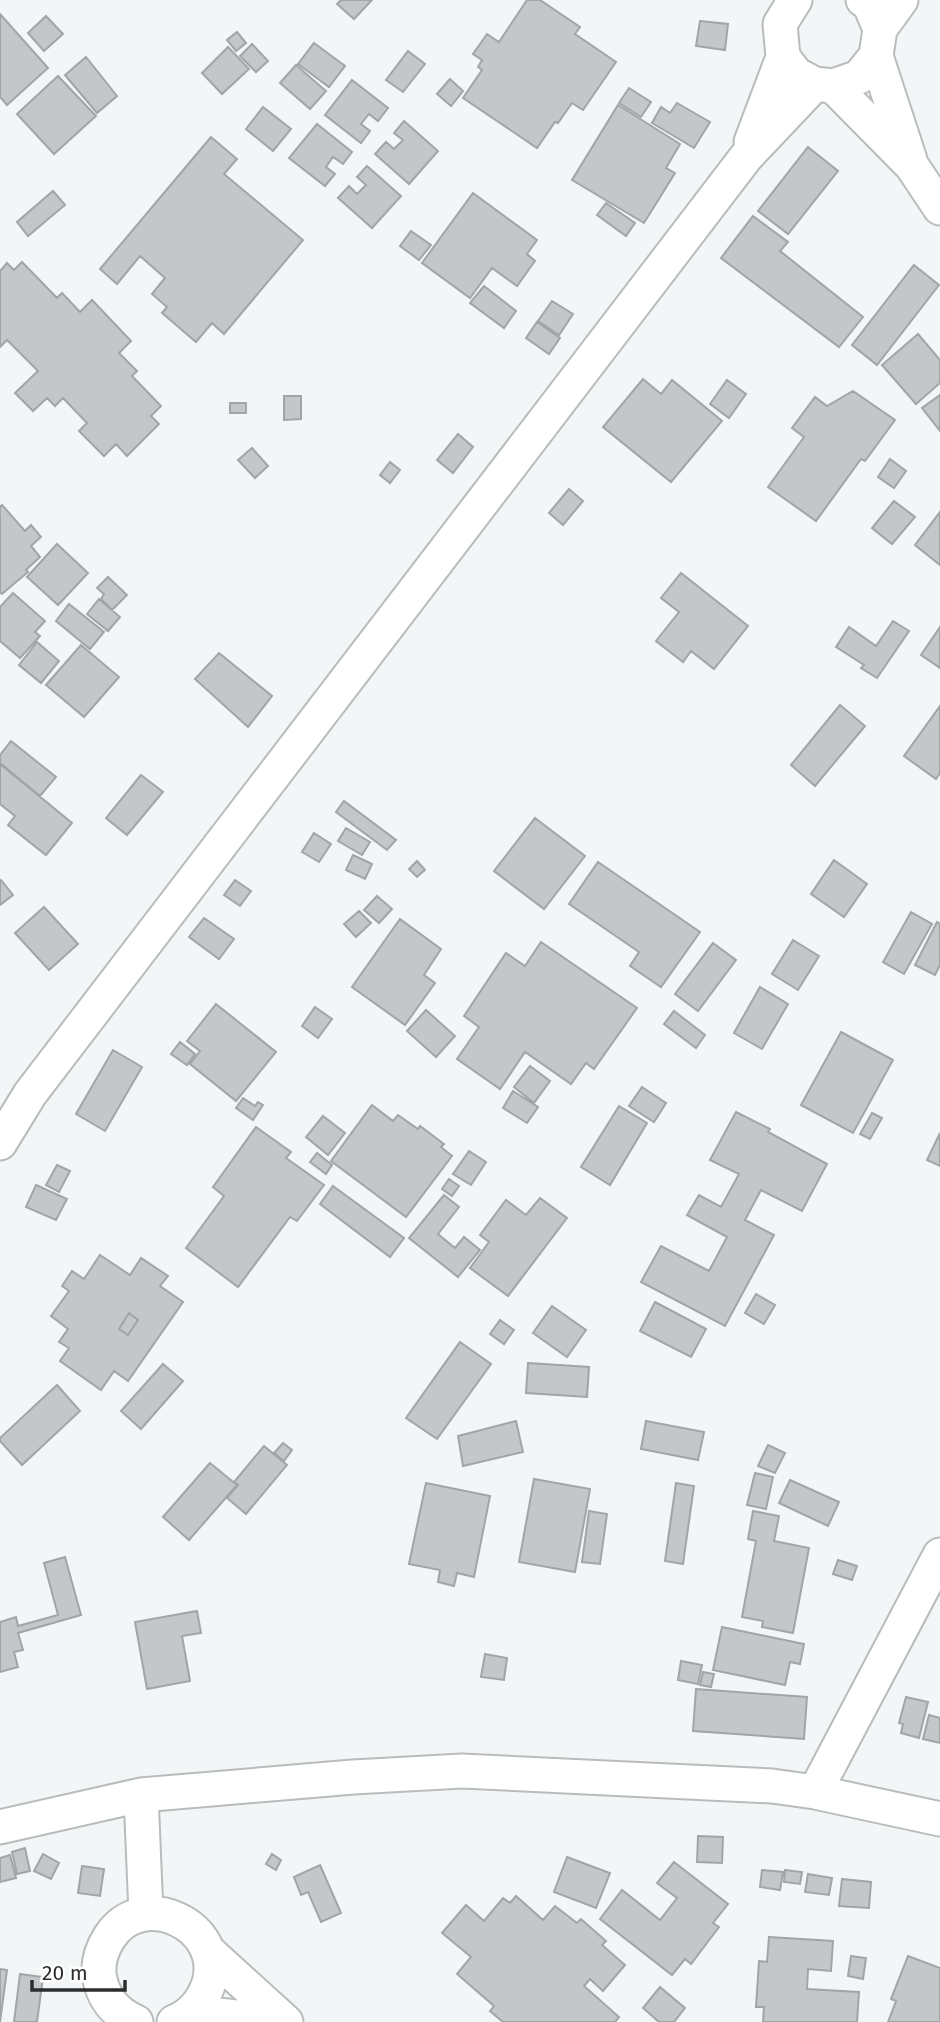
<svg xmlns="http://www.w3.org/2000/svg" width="940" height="2022" viewBox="0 0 940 2022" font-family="'Fira Sans',sans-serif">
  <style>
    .building { fill: #c3c7c8; stroke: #a1a5a6; stroke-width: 2; fill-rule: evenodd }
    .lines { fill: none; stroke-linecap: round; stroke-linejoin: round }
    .minor-casing { stroke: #b8bcbd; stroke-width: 37 }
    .minor { stroke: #fff; stroke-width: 33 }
  </style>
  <rect width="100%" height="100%" fill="#f2f6f7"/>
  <path class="building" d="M341,0H372L354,19L337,4Z
    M527,0H540L580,27L575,34L616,62L583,110L572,103L558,123L555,122L537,148L463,98L482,70L478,67L482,60L473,54L487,34L499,42Z
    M0,14L48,68L7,105L0,97Z
    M46,16L63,34L44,51L28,33Z
    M700,21L728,24L725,50L696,46Z
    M237,32L246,43L236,51L227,40Z
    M314,43L345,66L329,87L298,64Z
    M252,44L268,61L256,72L240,56Z
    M228,47L249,69L222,94L202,73Z
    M408,51L425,64L403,92L386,80Z
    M86,57L117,96L97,113L65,75Z
    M296,65L326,91L310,109L280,83Z
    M58,76L96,116L54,154L17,114Z
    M450,79L463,91L451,106L437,94Z
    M352,80L388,108L378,121L369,114L361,124L370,131L361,143L325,115Z
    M629,88L651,102L641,117L619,103Z
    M677,103L710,122L694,148L652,123L661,107L670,113Z
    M618,105L680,144L666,168L675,173L644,223L572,180Z
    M263,107L291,129L273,151L246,129Z
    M404,121L438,151L409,184L375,154L386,142L394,149L403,140L394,133Z
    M317,124L352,152L343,164L333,157L326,167L335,174L325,186L289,158Z
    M211,137L237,159L224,174L303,240L224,334L212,323L196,342L162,313L167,307L152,294L165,278L140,256L117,284L100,269Z
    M808,147L838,171L788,234L758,211Z
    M367,166L401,196L372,228L338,198L349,186L357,194L366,185L357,177Z
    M53,191L65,205L28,236L17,222Z
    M473,193L537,240L527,254L535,261L517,286L492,268L470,298L422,263Z
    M606,203L635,223L626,236L597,215Z
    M753,216L788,242L780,251L863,317L839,347L721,258Z
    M411,231L431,245L419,260L400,246Z
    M22,262L57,298L62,293L80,312L92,300L131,341L119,353L137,371L132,376L161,406L151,416L159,424L127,456L116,444L104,456L79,431L87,423L63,398L55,406L47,398L33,411L15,393L38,371L7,340L0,347V271L7,263L14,270Z
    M914,265L939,285L877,365L852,345Z
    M484,286L516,311L504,328L470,303Z
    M552,301L573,314L559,335L538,321Z
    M537,322L560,338L549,354L526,338Z
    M918,334L940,360V383L916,404L882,365Z
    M643,379L661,394L672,380L722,421L671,482L603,427Z
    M727,380L746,394L729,418L710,404Z
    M853,391L895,420L865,461L861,459L816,521L768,487L804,437L792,428L815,397L827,406Z
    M940,395V431L922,408Z
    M284,396H301V419L284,420Z
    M230,403H246V413H230Z
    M458,434L473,447L453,473L437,460Z
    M252,448L268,466L255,478L238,460Z
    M890,459L906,471L894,488L878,477Z
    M390,462L400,470L390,483L380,475Z
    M569,489L583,501L563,525L549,513Z
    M894,501L915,517L892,544L872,528Z
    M2,505L25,531L31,525L41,537L31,546L40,557L26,570L28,572L2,594L0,592V507Z
    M940,512V565L915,545Z
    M57,544L88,573L58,605L27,577Z
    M681,573L748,626L714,669L691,651L683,662L656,641L679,612L661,598Z
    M108,577L127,595L112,610L101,599L104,594L97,588Z
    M13,593L45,621L35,632L40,636L20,658L0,641V607Z
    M99,599L120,617L108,631L87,614Z
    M69,604L104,632L90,649L56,621Z
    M893,621L909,631L877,678L861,668L864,665L836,647L849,627L876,646Z
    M940,627V668L921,655Z
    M37,642L59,661L41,683L19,665Z
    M81,645L119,677L84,717L46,685Z
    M219,653L272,696L248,727L195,679Z
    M840,705L865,726L815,786L791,765Z
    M940,706V773L936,779L904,756Z
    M11,741L56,777L40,796L0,763V755Z
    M0,764L72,823L46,855L8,825L15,816L0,804Z
    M141,775L163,792L127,835L106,818Z
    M344,801L396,840L387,850L336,812Z
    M535,818L585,856L544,909L494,871Z
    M346,828L370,842L362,855L338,841Z
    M314,833L331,844L319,862L302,852Z
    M353,855L372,864L365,879L346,870Z
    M834,860L867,884L844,917L811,894Z
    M417,861L425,870L417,877L409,869Z
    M598,862L700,932L661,987L630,966L639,952L569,904Z
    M1,880L13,895L0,905V881Z
    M235,880L251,891L240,906L224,895Z
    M377,896L392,909L379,923L364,910Z
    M44,907L78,944L49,970L15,933Z
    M359,911L371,923L356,937L344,924Z
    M911,912L932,924L904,974L883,962Z
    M204,918L234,939L219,959L189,937Z
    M400,919L441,949L424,975L435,983L405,1025L352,987Z
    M937,922L940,924V965L935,975L915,965Z
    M793,940L819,956L798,990L772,974Z
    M541,942L637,1008L594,1069L586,1063L571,1084L525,1052L500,1089L457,1059L479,1027L464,1016L506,953L525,966Z
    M713,943L736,960L698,1011L675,994Z
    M760,987L788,1004L762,1049L734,1033Z
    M216,1004L276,1052L236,1101L190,1064L200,1051L187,1041Z
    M315,1007L332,1019L318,1038L302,1026Z
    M426,1010L455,1036L436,1057L407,1031Z
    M674,1011L705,1035L696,1048L664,1024Z
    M841,1032L893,1060L853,1133L801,1105Z
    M180,1042L195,1054L187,1065L171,1054Z
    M113,1050L142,1067L105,1131L76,1114Z
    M530,1066L550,1081L534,1103L514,1087Z
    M642,1087L666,1103L654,1122L629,1106Z
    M513,1091L538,1107L527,1123L503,1108Z
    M243,1098L255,1106L258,1102L263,1105L253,1120L236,1108Z
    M372,1105L393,1121L398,1115L418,1129L420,1126L444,1144L441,1147L452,1156L406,1217L331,1161Z
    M619,1106L647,1123L610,1185L581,1167Z
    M736,1112L770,1129L768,1132L827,1164L802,1211L761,1190L745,1220L774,1235L725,1326L641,1282L661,1246L709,1271L727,1237L687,1215L699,1195L721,1207L739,1174L710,1160Z
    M872,1113L882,1118L870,1139L860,1134Z
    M323,1116L345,1133L328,1155L306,1137Z
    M256,1127L291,1152L286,1158L324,1185L297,1221L290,1217L238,1287L186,1248L224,1196L213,1187Z
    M940,1133V1166L927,1160Z
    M469,1151L486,1162L471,1185L453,1174Z
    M317,1153L332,1165L326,1174L310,1162Z
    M57,1165L70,1171L59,1192L46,1185Z
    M449,1179L459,1186L452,1196L442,1189Z
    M36,1185L67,1199L56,1220L26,1207Z
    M333,1186L404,1238L390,1257L320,1204Z
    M444,1195L459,1207L438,1234L455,1248L464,1237L480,1250L458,1277L409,1238Z
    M540,1198L567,1218L508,1296L470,1268L489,1242L480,1235L506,1200L526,1215Z
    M100,1255L130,1275L141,1258L168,1276L160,1286L183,1302L128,1381L114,1371L101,1390L60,1361L69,1348L59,1342L68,1329L51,1316L69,1291L62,1286L72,1271L84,1279ZM129,1313L138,1320L128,1335L119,1329Z
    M756,1294L775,1305L764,1324L745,1313Z
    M655,1302L706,1329L691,1357L640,1331Z
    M552,1306L586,1330L567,1357L533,1333Z
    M129,1313L138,1320L128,1335L119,1329Z
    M500,1320L514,1330L504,1344L490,1334Z
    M460,1342L491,1364L437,1439L406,1418Z
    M528,1363L589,1367L587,1397L526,1393Z
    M163,1364L183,1381L141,1429L121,1411Z
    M57,1385L80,1411L22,1465L0,1441V1438Z
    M516,1421L523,1452L463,1466L458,1436Z
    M646,1421L704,1432L698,1460L641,1449Z
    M283,1443L292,1450L284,1461L274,1453Z
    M768,1445L785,1453L775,1473L758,1466Z
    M264,1446L287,1465L246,1514L227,1498L238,1485L234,1482Z
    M210,1463L237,1485L189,1540L163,1517Z
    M755,1473L773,1477L766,1509L747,1505Z
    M534,1479L590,1489L575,1572L519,1562Z
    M790,1480L839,1502L828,1526L779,1503Z
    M426,1483L490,1496L474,1577L457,1573L454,1586L438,1582L440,1570L409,1564Z
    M676,1483L694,1486L683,1564L665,1561Z
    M589,1511L607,1514L600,1564L582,1562Z
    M753,1511L779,1516L774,1541L809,1548L793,1633L762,1627L763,1621L742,1617L756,1541L748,1539Z
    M65,1557L81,1615L18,1633L23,1650L14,1652L18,1667L0,1672V1622L16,1617L18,1626L58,1615L44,1563Z
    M838,1560L857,1566L852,1580L833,1574Z
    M197,1611L201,1633L182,1636L190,1681L147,1689L135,1622Z
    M722,1627L804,1644L800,1664L790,1662L785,1685L713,1670Z
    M485,1654L507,1658L504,1680L481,1677Z
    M681,1661L702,1665L698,1684L678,1680Z
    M703,1672L714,1674L711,1687L700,1685Z
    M696,1689L807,1697L804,1739L693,1731Z
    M906,1697L928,1702L919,1738L901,1733L903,1724L899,1723Z
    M929,1715L940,1718V1743L923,1739Z
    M698,1836L723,1837L722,1863L697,1862Z
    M25,1848L30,1871L17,1874L12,1852Z
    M43,1854L59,1863L51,1879L34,1871Z
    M272,1854L281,1860L276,1870L266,1864Z
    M10,1855L16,1878L0,1882V1858Z
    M567,1857L610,1873L596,1908L554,1892Z
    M674,1862L728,1904L713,1923L719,1927L691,1964L685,1959L672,1975L600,1919L622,1890L660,1920L677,1898L657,1883Z
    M320,1865L341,1913L321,1922L308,1892L301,1895L294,1877Z
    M82,1866L104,1869L100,1896L78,1893Z
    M762,1870L783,1872L780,1890L760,1887Z
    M785,1870L802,1872L800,1884L784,1882Z
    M808,1874L832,1878L829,1895L805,1892Z
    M842,1879L871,1882L869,1908L839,1906Z
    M516,1896L543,1920L555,1906L577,1923L581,1919L606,1941L602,1945L625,1965L603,1991L590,1979L584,1986L619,2017L615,2022H503L490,2011L494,2006L457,1974L471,1957L442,1933L466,1905L484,1921L503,1898L510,1903Z
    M769,1937L833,1941L831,1971L808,1969L807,1989L859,1992L857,2022H763L764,2007H756L759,1961L767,1962Z
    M851,1956L866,1958L863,1979L848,1976Z
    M908,1956L940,1968V2022H888L896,2001L891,1999Z
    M0,1969L7,1970L0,2022Z
    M20,1974L43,1977L37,2022H14Z
    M660,1987L685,2008L674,2022H659L643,2008Z"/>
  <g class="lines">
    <defs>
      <path id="minor" d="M795,0L780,24L783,57L796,74L815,84L833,86L859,77L876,56L880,29L901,0
        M863,0L869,3L880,29
        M876,56L910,160
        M833,86L912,166L940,208
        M751,142L783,57
        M0,1143L30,1094L746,157L815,84
        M815,1792L940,1555
        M141,1795L146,1914
        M0,1827L141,1795L353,1777L462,1771L772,1786L815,1792L940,1819
        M209,1952L286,2022
        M192,2012L283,2022
        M136,2022C115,2013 102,1997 99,1974C98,1961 102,1949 109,1938C141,1886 225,1925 209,1983C203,2001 192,2015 174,2022"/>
    </defs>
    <use href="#minor" class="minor-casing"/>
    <use href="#minor" class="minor"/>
  </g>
  <path d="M32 1980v10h93v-10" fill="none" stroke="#2c2d2e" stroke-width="3.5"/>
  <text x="42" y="1980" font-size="21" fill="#2c2d2e" stroke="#ffffff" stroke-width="5" paint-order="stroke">20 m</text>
</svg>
